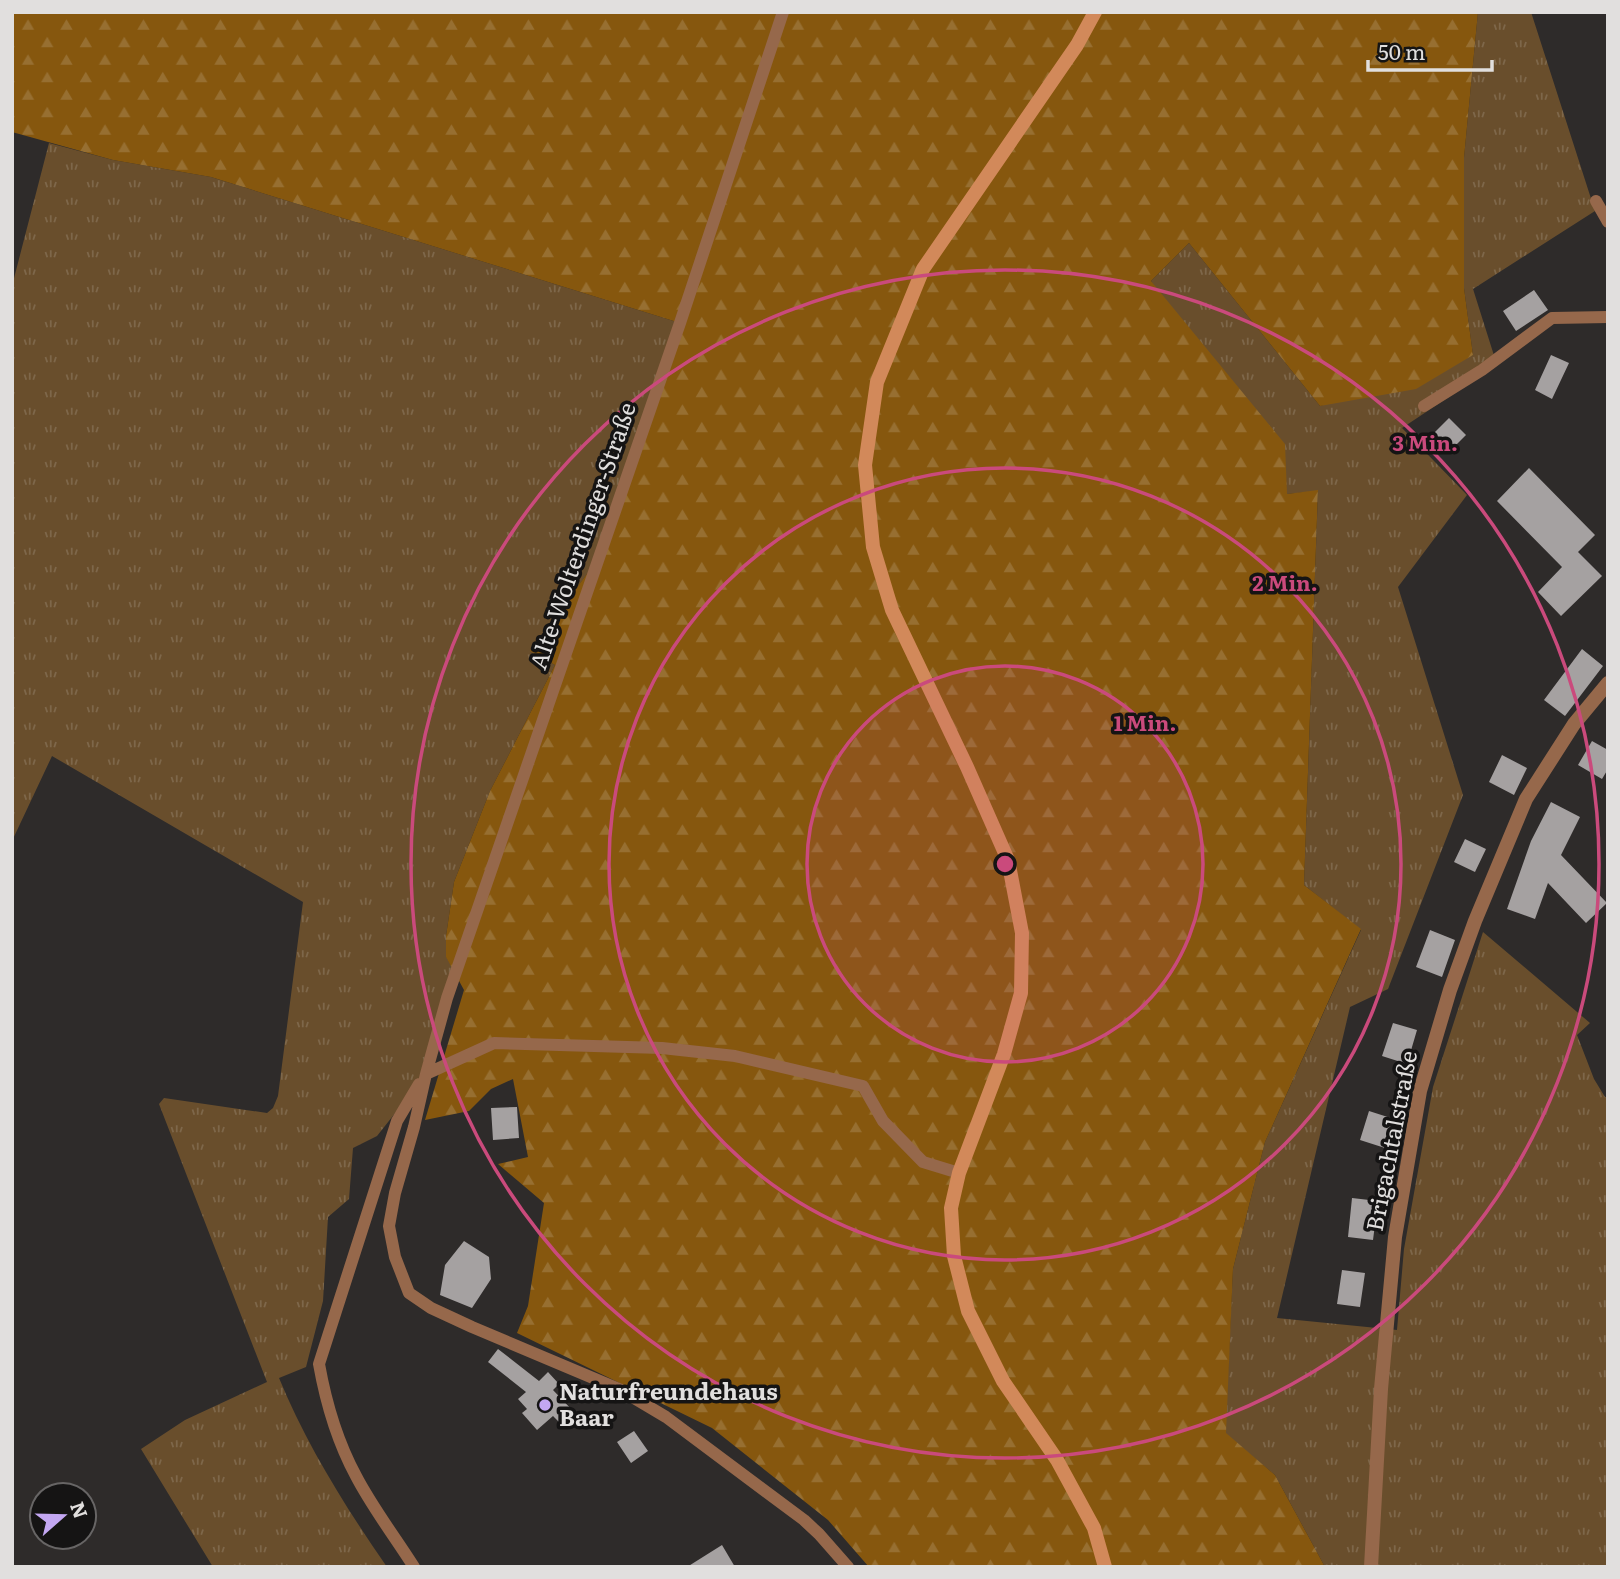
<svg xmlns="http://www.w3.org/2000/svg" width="1620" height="1579" viewBox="0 0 1620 1579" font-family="Literata,serif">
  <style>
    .grass { fill: url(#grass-tufts) }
    .forest { fill: url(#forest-firs) }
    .building { fill: #a5a1a1 }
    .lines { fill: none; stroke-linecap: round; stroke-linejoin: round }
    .minor { stroke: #96684b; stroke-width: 12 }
    .tertiary { stroke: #96684b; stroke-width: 14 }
    .secondary { stroke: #d2895a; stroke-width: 14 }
    .ring { fill: none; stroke: #ca4a7c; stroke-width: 3.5 }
    .poi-dot { fill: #c3a7f2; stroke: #151414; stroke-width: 2.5 }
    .labels { text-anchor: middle; stroke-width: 7; stroke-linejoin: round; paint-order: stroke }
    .street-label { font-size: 23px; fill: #e1dfde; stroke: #151414 }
    .poi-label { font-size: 23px; font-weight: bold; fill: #e1dfde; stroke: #151414; text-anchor: start }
    .centre { fill: #ca4a7c; stroke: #151414; stroke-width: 3.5 }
    .ring-label { font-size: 21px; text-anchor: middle; font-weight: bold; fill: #ca4a7c; stroke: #151414; stroke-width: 7; stroke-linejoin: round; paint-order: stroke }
  </style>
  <defs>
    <pattern id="grass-tufts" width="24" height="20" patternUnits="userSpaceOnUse" patternTransform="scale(1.75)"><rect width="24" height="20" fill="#694e2c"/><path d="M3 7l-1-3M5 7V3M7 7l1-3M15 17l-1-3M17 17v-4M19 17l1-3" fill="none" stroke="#7e674a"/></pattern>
    <pattern id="forest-firs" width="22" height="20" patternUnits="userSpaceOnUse" patternTransform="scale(1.75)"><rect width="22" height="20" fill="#86570e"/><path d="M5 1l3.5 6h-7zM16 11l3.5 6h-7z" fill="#976f31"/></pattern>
  </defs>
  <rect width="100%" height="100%" fill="#2e2b2a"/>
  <path class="grass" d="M1478,12H1531L1595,211L1473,289L1497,365L1402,428L1467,495L1398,587L1463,795L1388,989L1350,1007L1277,1318L1397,1330L1404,1249L1433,1087L1483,932L1590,1023L1577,1035L1594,1079L1605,1097H1608V1567H1325L1275,1475L1225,1434L1233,1269L1265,1142L1361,930L1304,885L1318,491L1287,494L1151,281L1189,243L1320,406L1473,355L1464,288V158Z
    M49,143L113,160L211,177L680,323L595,563L531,651L555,665L490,791L454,882L446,936V956L455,973L426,1074L377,1136L353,1148L349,1199L328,1217L323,1301L306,1367L279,1378C306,1444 346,1508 387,1567H213L141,1449L185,1420L267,1382L159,1104L164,1098L267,1113L273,1108L278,1096L303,902L52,756L12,841V286Z"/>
  <path class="forest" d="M12,12H1478L1464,158V288L1473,355L1416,389L1320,406L1189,243L1151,281L1285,444L1287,494L1318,490L1304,885L1361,929L1265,1142L1233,1269L1226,1433L1275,1475L1325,1567H869L828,1520L712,1428L517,1333L528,1306L544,1203L498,1164L528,1157L513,1079L491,1089L469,1111L425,1120L464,990L446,957V936L454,882L490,791L555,665L530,651L595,563L680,323L211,177L113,160L12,132Z"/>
  <path class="building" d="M1534,290L1548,310L1516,331L1503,311Z
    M1551,355L1569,363L1552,399L1535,390Z
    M1449,418L1466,435L1447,454L1430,437Z
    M1529,468L1595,535L1578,552L1602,576L1561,616L1538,592L1562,567L1497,501Z
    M1582,649L1603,666L1565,716L1544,700Z
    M1592,741L1608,750V769L1602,779L1578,765Z
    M1502,755L1527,768L1514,795L1489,782Z
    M1551,802L1580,817L1561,855L1607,903L1586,923L1548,883L1535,919L1507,909L1531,841Z
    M1465,839L1486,849L1475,872L1454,862Z
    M1430,930L1455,940L1442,977L1416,967Z
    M1393,1023L1417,1030L1407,1064L1382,1056Z
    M517,1107L519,1138L493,1140L491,1108Z
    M1369,1111L1394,1119L1385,1148L1360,1140Z
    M1352,1198L1378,1201L1373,1240L1348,1237Z
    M464,1241L489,1257L491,1279L472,1308L440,1295L445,1265Z
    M1342,1270L1365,1273L1360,1307L1337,1304Z
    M498,1349L539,1381L548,1372L559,1384L553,1390L573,1411L560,1423L553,1416L537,1430L522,1413L527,1409L518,1399L526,1392L488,1362Z
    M634,1431L648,1451L631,1463L617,1442Z
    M722,1545L735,1567H687Z"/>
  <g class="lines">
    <path class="minor" d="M783,12L680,323L447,998L426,1074L414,1127L395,1193L389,1226L395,1257L409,1293L431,1308L472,1327L619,1389L666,1417L804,1520L819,1534L848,1567
      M1596,201L1608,222
      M1424,406L1482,370L1552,318L1608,317
      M426,1074L494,1043L662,1048L735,1056L863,1086L883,1121L923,1162L959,1173
      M414,1567C395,1537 372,1507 356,1476C337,1441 326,1403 319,1364L397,1121L419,1084"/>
    <path class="tertiary" d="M1371,1567L1381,1389L1395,1237L1420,1091L1450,990L1475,921L1526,799L1574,724L1608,683"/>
    <path class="secondary" d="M1095,12L1077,45L923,269L877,382L865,465L873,547L892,610L967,767L1008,860L1022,933L1021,993L1004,1054L959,1173L951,1208L954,1256L968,1311L1003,1381L1057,1460L1094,1528L1105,1567"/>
  </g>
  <circle cx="1005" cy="864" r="198" fill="#ca4a7c" fill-opacity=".12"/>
  <g class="ring">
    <circle cx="1005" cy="864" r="198"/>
    <circle cx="1005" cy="864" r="396"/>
    <circle cx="1005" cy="864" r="594"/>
  </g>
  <circle class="poi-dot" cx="545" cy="1405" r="7"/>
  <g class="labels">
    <g class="street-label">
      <text transform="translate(583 536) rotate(-71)" y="8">Alte-Wolterdinger-Straße</text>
      <text transform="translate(1392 1141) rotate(-79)" y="8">Brigachtalstraße</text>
    </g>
    <g class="poi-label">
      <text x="559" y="1400">Naturfreundehaus<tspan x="559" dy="26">Baar</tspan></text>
    </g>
  </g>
  <circle cx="1005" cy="864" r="10" class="centre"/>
  <g class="ring-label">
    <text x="1425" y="451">3 Min.</text>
    <text x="1285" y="591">2 Min.</text>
    <text x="1145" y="731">1 Min.</text>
  </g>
  <rect width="1620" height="1579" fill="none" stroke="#e1dfde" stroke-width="28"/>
  <g transform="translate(63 1516) rotate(70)"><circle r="33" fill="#151414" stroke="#676565" stroke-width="2"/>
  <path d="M0-5L12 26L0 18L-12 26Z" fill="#c3a7f2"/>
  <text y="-10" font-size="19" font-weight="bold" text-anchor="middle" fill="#e1dfde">N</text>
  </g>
  <path d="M1368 60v10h124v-10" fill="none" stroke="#e1dfde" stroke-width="3.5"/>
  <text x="1378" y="60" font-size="21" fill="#e1dfde" stroke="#151414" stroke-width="5" paint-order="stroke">50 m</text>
</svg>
